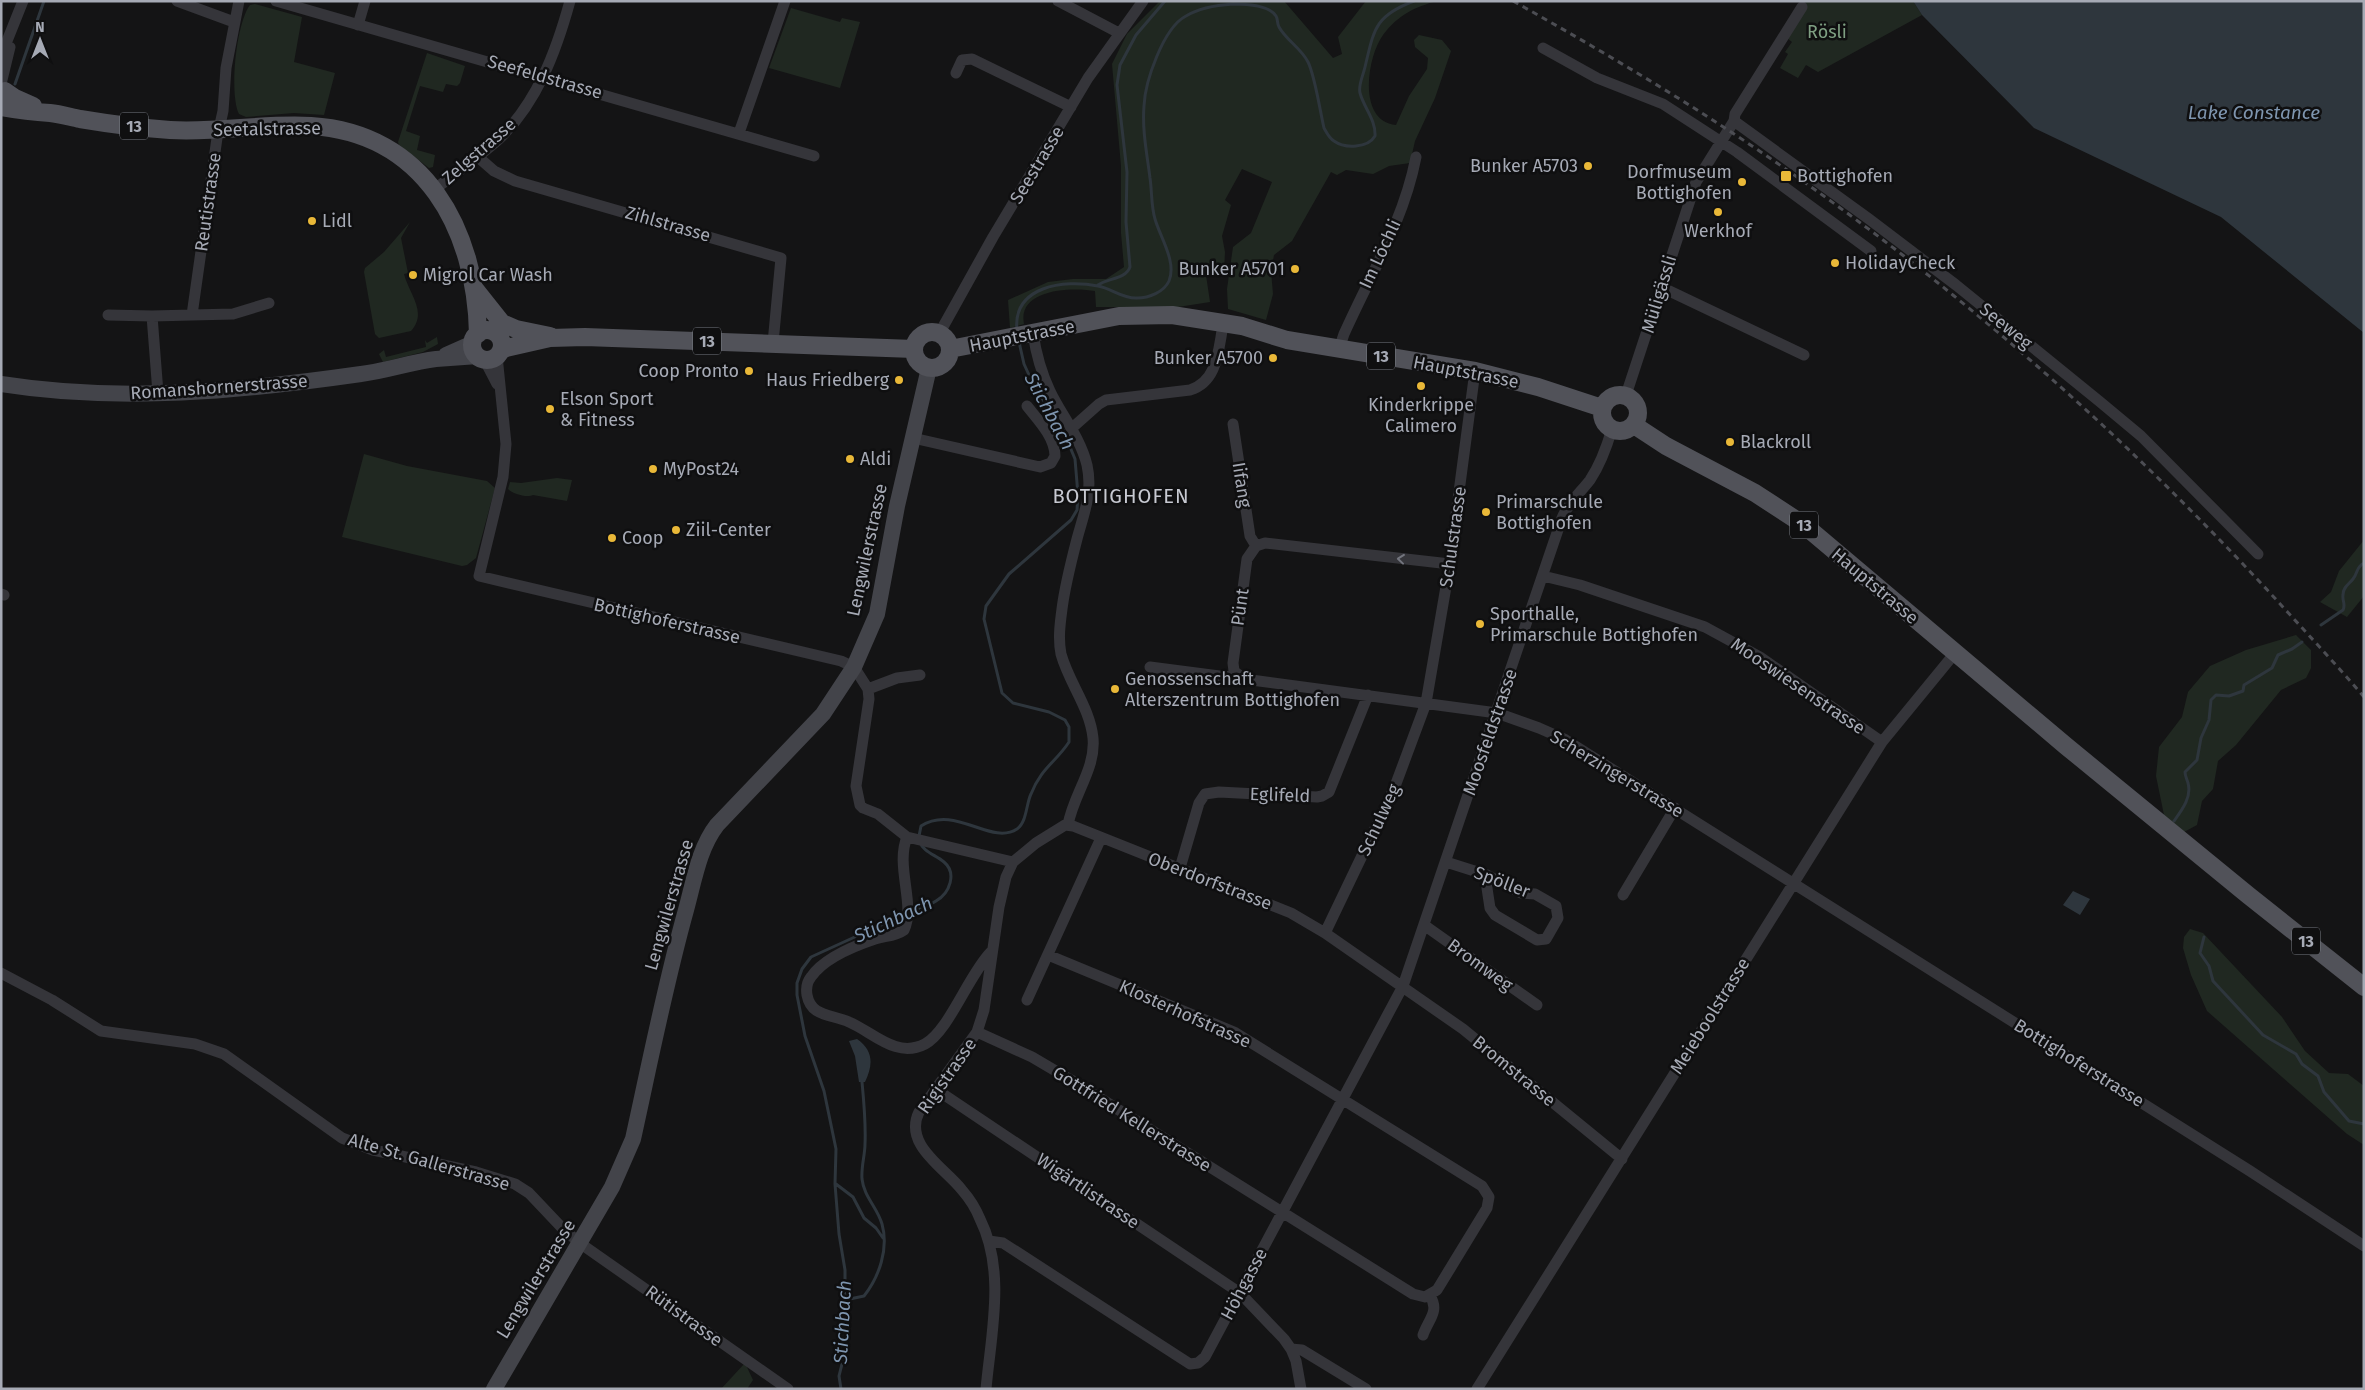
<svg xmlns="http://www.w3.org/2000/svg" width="2365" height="1390" viewBox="0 0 2365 1390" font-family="'Fira Sans',sans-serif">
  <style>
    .green { fill: #202821 }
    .water { fill: #2e363d }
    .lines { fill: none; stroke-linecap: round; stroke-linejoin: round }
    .stream { stroke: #2e363d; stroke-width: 3 }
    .street { stroke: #35353a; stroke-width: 11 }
    .secondary { stroke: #43444a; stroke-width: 16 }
    .primary { stroke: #515259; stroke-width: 18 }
    .rail { stroke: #4c4d53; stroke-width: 3; stroke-dasharray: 6 5; stroke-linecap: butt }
    .oneway { stroke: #73757e }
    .poi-dot { fill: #e9b838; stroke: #0f0f10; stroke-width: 2 }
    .labels { text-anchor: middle; stroke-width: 5; stroke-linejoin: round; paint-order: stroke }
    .shield { fill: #0f0f10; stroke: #797c84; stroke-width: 1 }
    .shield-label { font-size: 16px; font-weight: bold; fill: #a6aab5 }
    .park-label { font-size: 18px; fill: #7e9f82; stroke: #0f0f10 }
    .street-label { font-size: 18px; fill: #a6aab5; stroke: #0f0f10 }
    .poi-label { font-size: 18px; fill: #a6aab5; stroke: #0f0f10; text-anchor: start }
    .water-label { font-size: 19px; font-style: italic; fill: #7e95af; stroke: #0f0f10 }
    .quarter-label { font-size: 20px; letter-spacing: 1px; fill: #c7c9d1; stroke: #0f0f10 }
  </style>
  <rect width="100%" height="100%" fill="#141415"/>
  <path class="green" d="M1160,1H1284L1333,58L1342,54L1338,37L1366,1H1437C1415,7 1398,15 1383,35C1367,57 1357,121 1396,125L1409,96L1427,69L1428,58L1415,47L1414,40L1419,35L1442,40L1451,51L1435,98L1415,141L1410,163L1389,166L1373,174L1346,170L1337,175L1331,172L1292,241L1274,255L1271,271L1273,294L1266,320L1228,309L1227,289L1233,247L1251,233L1272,182L1242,169L1225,200L1231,205L1222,236L1225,252L1224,272L1206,275L1210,302L1178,307H1096L1095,291C1071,287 1017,289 1024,324L1010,328L1008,300L1048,282L1073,279H1106L1124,267L1121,233V166L1112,64L1127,34Z
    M1797,1H1913L1922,15L1818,72L1806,65L1798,78L1780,68L1788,54L1785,52L1792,42L1787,38L1806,7Z
    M255,4L302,17L294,62L335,73L324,115L294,113L246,117L239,114C229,94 236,23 250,5Z
    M791,8L840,22L842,18L860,22L840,88L769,68Z
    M427,53L465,66L460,83L457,86L446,84L443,92L420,86L406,131L420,136L417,150L435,155L433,167L429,168L399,145L398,142Z
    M410,222L401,238L408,273L404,274C409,294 428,312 411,331L379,338L375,334L364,272L365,268L384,252Z
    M437,337L438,344L423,352L383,362L379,354L384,350L386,357L426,347L425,340L427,343Z
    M364,454L407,466L487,481L495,488L476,558L467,565L462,566L342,537Z
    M557,478L572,480L567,501L533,495C527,498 513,494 508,489L510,482L521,483Z
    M2364,540V596L2347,617L2320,602L2331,592L2339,571Z
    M2296,635L2311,650V668L2306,678L2281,690L2236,745L2218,761L2213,789L2202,801L2197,825L2184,832L2164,815L2156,776L2159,747L2182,717L2188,692L2210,666L2246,650Z
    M2190,929L2203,933L2282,1017L2305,1051L2329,1073L2348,1074L2364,1086V1145L2347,1134L2207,1011L2191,975L2183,948L2184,937Z
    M745,1363L753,1380L747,1389H721Z"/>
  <path class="water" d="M1913,1H2364V333L2221,217L2034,128L1922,15Z
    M2073,891L2090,899L2080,915L2063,905Z
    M857,1039C874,1051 873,1065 865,1082H859L855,1056L849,1041Z"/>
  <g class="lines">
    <path class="stream" d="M15,84L44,1
      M1098,285C1108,278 1126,279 1130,267L1126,222L1127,172L1117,85L1120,65L1136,35L1165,1
      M1017,331C1012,286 1064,279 1098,286C1111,288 1123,299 1137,298C1149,298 1164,292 1169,281C1177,262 1160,237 1155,219C1151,206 1152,191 1150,178C1147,154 1142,130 1144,106C1145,82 1163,28 1186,16C1199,8 1218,5 1233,4C1245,4 1269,5 1276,16C1278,19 1277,24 1279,27C1286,40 1301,48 1308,62C1315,76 1320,111 1324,128C1327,133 1329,138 1334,141C1345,149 1368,148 1375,136C1376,120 1364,108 1360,93C1358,85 1363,76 1365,67C1374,30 1374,16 1414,1
      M2321,625L2343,610C2346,604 2342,601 2343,595C2343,587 2349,584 2353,579C2358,573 2356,567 2364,563
      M2174,821C2182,810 2192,797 2188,783C2187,779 2185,776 2185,772L2197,760L2201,738L2209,720L2211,700L2216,695L2229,696L2243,691L2244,685L2272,668L2278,655L2292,649L2302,642
      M919,836L921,826C955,804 991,846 1017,829C1027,822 1026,804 1031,794C1041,768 1056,762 1069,742V727L1065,720L1049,712L1013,703L1002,693L984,619L986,606L1009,574L1071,520L1077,510L1078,495L1075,459L1063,430L1035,388L1024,364L1019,342
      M911,911C919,908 929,906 936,901C950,893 957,873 944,862C936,855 923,852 920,842
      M2204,937L2200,953L2209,966L2213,981L2263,1035L2296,1054L2302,1064L2318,1076L2324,1092L2349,1121L2364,1124
      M836,1184L853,1197L864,1218L876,1228L883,1238
      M845,1300L864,1296C879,1277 889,1249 882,1224C877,1207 864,1197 862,1179C861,1167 865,1155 865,1144C866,1123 864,1103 862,1082
      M841,1389L839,1376L843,1360L839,1333L845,1300V1270L839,1234L835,1184L836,1149L824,1091L805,1036L797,995V983L802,969L811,957L905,914"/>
    <path class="street" d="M177,1L234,22
      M276,1L814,156
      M1058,1L1119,33
      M358,25L365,1
      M1543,48L1597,78L1663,104L1737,152L1871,251
      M1,56L23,1
      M956,73L962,60L972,59L1071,107
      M1,84L10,47
      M1734,121L1869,219L1956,285L2099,401L2141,436L2258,554
      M739,133L785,1
      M478,157L494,171L515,181L781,258L773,343
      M434,190C455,173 478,158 498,140C537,103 556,52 570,1
      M1661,287L1804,355
      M108,315L152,316
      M192,315L233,314L269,303
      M1033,333C1036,354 1041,372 1050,391C1062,416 1080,437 1087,465C1093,492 1084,513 1077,539C1071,562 1065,585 1062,609C1060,624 1058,639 1061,654C1069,683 1090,708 1093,738C1096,769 1073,795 1068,825
      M939,334L993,237L1088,78L1143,1
      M1339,349L1344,334C1370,276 1404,220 1416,157
      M497,356L506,444L503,477L479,576L841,661L854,667L868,689L869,699L856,786L860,805L863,808L878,814L907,837L1013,862
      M484,359L497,384
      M158,393L152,316L192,315L217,138L223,111L226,68L239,1
      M1626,395L1696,182L1734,121L1735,114L1802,7
      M1233,424L1250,536L1256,546
      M1072,428L1099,404L1106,400L1190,390C1216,382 1218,354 1222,331
      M913,438L1040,467L1051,463L1055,456C1055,437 1038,420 1027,406
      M1450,564L1265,543L1256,546L1247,559L1233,663L1234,671L1244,679L1497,713L1539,728L1564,739L2250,1171L2364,1246
      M1543,576L1580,585L1705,627L1760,657L1882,742
      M1,594L4,595
      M1150,667L1227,677L1236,674
      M868,689L897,678L920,675
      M907,837C895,866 916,905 904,930C896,936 885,936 875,939C854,946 824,958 811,977C807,982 806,989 807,995C811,1017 831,1014 849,1022C873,1032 896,1059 925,1044C949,1031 969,974 991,952
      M1446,862L1487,875L1521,893L1535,894L1556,906L1558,918L1546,939L1537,940L1495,915L1490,908L1485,875
      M1180,868L1199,803L1205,794L1219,792L1317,797L1322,796L1329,792L1368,695
      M1623,895L1675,808
      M1424,925L1537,1005
      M1325,933L1394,789L1426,703L1448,575L1475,371
      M1,973L52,1000L101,1031L195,1044L224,1054L342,1138L373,1150L476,1172L515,1184L529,1193L564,1230L584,1246L788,1389
      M1027,1000L1101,838
      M977,1032L1032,1057L1071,1080L1413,1294L1425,1297L1437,1290L1487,1208L1489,1197L1482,1186L1234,1032L1048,955
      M937,1090L1240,1293L1284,1339L1291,1349L1296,1361L1301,1389
      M989,1241L1003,1243L1190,1364L1198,1363L1205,1357L1403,986L1562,518C1568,503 1580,493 1590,480C1600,465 1607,446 1612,429
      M1423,1335C1428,1320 1440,1311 1430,1296
      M1291,1349L1302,1350L1366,1389
      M986,1389C991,1334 1006,1271 980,1219C976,1209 969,1198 962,1190C945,1168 903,1145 919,1112L977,1032L984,1010L999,907L1006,877L1013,862L1036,843L1065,825L1073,826L1291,913L1325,933L1463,1029L1622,1159
      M1477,1389L1882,742L1955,653"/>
    <path class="secondary" d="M446,355L473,343
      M1,384C121,403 242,391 361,374C386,371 411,362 436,359C450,358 464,357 478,356
      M494,1389L612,1187L633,1139C650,1062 665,985 686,910C694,881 699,848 717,825L823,714L854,667L877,614L897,506L929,368"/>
    <path class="primary" d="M5,91L15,98L33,106
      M1,107C18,110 34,112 50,113C60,114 70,117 80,119C110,124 140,128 170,130C217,133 264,123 311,126C425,133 476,230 478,334
      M475,289L502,323L516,329L550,336
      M472 345a15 15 0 1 1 30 0a15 15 0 1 1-30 0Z
      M914 350a18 18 0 1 1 36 0a18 18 0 1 1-36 0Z
      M502,349L550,338L585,337L914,349
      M950,349L1119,316L1172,315L1242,326L1287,340L1475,371L1538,387L1602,408
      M1602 413a18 18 0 1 1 36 0a18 18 0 1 1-36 0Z
      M1634,425L1666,446L1755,493L1804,525L2066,746L2248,895L2364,987"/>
    <path class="rail" d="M1513,1C1586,42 1658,84 1728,130C1927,261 2109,419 2271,594C2302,628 2334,662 2364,697"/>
  </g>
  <defs><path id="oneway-chevron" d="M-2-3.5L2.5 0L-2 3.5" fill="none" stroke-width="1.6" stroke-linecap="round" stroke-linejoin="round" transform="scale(1.25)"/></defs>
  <use class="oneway" href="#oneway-chevron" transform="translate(1401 559) rotate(-174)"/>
  <g class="poi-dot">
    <circle cx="1588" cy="166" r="5"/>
    <rect x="1780" y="170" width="12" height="12" rx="2.5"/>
    <circle cx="1742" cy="182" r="5"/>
    <circle cx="1718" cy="212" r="5"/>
    <circle cx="312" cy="221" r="5"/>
    <circle cx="1835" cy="263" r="5"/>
    <circle cx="1295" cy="269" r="5"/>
    <circle cx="413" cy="275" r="5"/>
    <circle cx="1273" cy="358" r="5"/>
    <circle cx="749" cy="371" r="5"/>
    <circle cx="899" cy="380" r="5"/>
    <circle cx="1421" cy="386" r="5"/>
    <circle cx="550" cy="409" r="5"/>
    <circle cx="1730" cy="442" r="5"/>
    <circle cx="850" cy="459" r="5"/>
    <circle cx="653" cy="469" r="5"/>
    <circle cx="1486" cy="512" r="5"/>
    <circle cx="676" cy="530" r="5"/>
    <circle cx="612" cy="538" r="5"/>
    <circle cx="1480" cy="624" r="5"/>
    <circle cx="1115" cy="689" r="5"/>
  </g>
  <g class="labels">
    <g class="shield">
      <rect x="120" y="112.5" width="28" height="27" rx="4"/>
      <rect x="693" y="327.5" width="28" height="27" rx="4"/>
      <rect x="1367" y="342.5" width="28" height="27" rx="4"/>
      <rect x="1790" y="511.5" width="28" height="27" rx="4"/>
      <rect x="2292" y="927.5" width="28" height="27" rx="4"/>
    </g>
    <g class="shield-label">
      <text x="134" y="132">13</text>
      <text x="707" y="347">13</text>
      <text x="1381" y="362">13</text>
      <text x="1804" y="531">13</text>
      <text x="2306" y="947">13</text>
    </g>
    <g class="park-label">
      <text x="1827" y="38">Rösli</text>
    </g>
    <g class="street-label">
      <text transform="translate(545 77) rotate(16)" y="6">Seefeldstrasse</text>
      <text transform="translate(267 129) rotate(-1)" y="6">Seetalstrasse</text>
      <text transform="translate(479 151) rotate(-41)" y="6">Zelgstrasse</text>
      <text transform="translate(1037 165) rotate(-59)" y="6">Seestrasse</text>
      <text transform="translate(208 202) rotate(-82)" y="6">Reutistrasse</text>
      <text transform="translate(668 224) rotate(16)" y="6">Zihlstrasse</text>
      <text transform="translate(1380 254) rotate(-65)" y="6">Im Löchli</text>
      <text transform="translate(1659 294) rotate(-73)" y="6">Müligässli</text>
      <text transform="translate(2006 326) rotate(39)" y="6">Seeweg</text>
      <text transform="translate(1022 336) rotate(-11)" y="6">Hauptstrasse</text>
      <text transform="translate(1466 372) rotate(11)" y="6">Hauptstrasse</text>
      <text transform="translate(219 387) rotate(-4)" y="6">Romanshornerstrasse</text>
      <text transform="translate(1242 485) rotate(81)" y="6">Iifang</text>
      <text transform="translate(1453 537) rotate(-82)" y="6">Schulstrasse</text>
      <text transform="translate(867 550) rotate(-78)" y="6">Lengwilerstrasse</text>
      <text transform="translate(1875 586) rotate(40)" y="6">Hauptstrasse</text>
      <text transform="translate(1240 607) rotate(-82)" y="6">Pünt</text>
      <text transform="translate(667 621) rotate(13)" y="6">Bottighoferstrasse</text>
      <text transform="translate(1798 686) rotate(34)" y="6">Mooswiesenstrasse</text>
      <text transform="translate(1490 732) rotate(-71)" y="6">Moosfeldstrasse</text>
      <text transform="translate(1617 774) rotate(31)" y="6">Scherzingerstrasse</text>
      <text transform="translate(1280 795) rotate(2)" y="6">Eglifeld</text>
      <text transform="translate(1379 820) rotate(-65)" y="6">Schulweg</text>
      <text transform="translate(1210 881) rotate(21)" y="6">Oberdorfstrasse</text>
      <text transform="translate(1502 882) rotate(21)" y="6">Spöller</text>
      <text transform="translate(669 905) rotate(-74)" y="6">Lengwilerstrasse</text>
      <text transform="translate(1480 965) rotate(36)" y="6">Bromweg</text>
      <text transform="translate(1185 1014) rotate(24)" y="6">Klosterhofstrasse</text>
      <text transform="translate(1710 1016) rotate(-58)" y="6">Meieboolstrasse</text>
      <text transform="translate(2079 1063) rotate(32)" y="6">Bottighoferstrasse</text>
      <text transform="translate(1514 1071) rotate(39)" y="6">Bromstrasse</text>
      <text transform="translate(947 1076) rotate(-55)" y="6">Rigistrasse</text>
      <text transform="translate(1132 1119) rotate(32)" y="6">Gottfried Kellerstrasse</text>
      <text transform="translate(429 1162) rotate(16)" y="6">Alte St. Gallerstrasse</text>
      <text transform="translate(1088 1191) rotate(34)" y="6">Wigärtlistrasse</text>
      <text transform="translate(536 1279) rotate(-59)" y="6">Lengwilerstrasse</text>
      <text transform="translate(1244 1284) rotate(-62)" y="6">Höhgasse</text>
      <text transform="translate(684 1316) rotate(36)" y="6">Rütistrasse</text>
    </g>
    <g class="poi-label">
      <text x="1578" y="172" text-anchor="end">Bunker A5703</text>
      <text x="1732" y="178" text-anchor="end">Dorfmuseum<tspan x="1732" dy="21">Bottighofen</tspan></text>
      <text x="1797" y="182">Bottighofen</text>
      <text x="322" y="227">Lidl</text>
      <text x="1718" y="237" text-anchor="middle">Werkhof</text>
      <text x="1845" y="269">HolidayCheck</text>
      <text x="1285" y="275" text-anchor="end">Bunker A5701</text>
      <text x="423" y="281">Migrol Car Wash</text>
      <text x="1263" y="364" text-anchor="end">Bunker A5700</text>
      <text x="739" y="377" text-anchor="end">Coop Pronto</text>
      <text x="889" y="386" text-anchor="end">Haus Friedberg</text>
      <text x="560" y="405">Elson Sport<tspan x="560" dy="21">&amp; Fitness</tspan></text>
      <text x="1421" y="411" text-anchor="middle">Kinderkrippe<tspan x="1421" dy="21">Calimero</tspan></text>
      <text x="1740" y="448">Blackroll</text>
      <text x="860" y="465">Aldi</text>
      <text x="663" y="475">MyPost24</text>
      <text x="1496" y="508">Primarschule<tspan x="1496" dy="21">Bottighofen</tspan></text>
      <text x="686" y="536">Ziil-Center</text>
      <text x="622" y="544">Coop</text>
      <text x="1490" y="620">Sporthalle,<tspan x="1490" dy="21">Primarschule Bottighofen</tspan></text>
      <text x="1125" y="685">Genossenschaft<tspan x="1125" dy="21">Alterszentrum Bottighofen</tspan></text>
    </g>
    <g class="water-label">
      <text x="2254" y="119">Lake Constance</text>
      <text transform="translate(1050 411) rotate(62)" y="7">Stichbach</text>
      <text transform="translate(893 919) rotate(-25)" y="7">Stichbach</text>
      <text transform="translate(842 1322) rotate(-87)" y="7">Stichbach</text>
    </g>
    <g class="quarter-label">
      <text x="1121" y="503">BOTTIGHOFEN</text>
    </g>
  </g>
  <rect width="2365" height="1390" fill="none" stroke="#a6aab5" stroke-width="5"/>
  <g transform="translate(40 40)" stroke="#0f0f10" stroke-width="4" paint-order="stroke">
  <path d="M0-4L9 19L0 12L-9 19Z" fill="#a6aab5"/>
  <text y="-8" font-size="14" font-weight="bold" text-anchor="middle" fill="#a6aab5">N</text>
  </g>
</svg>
